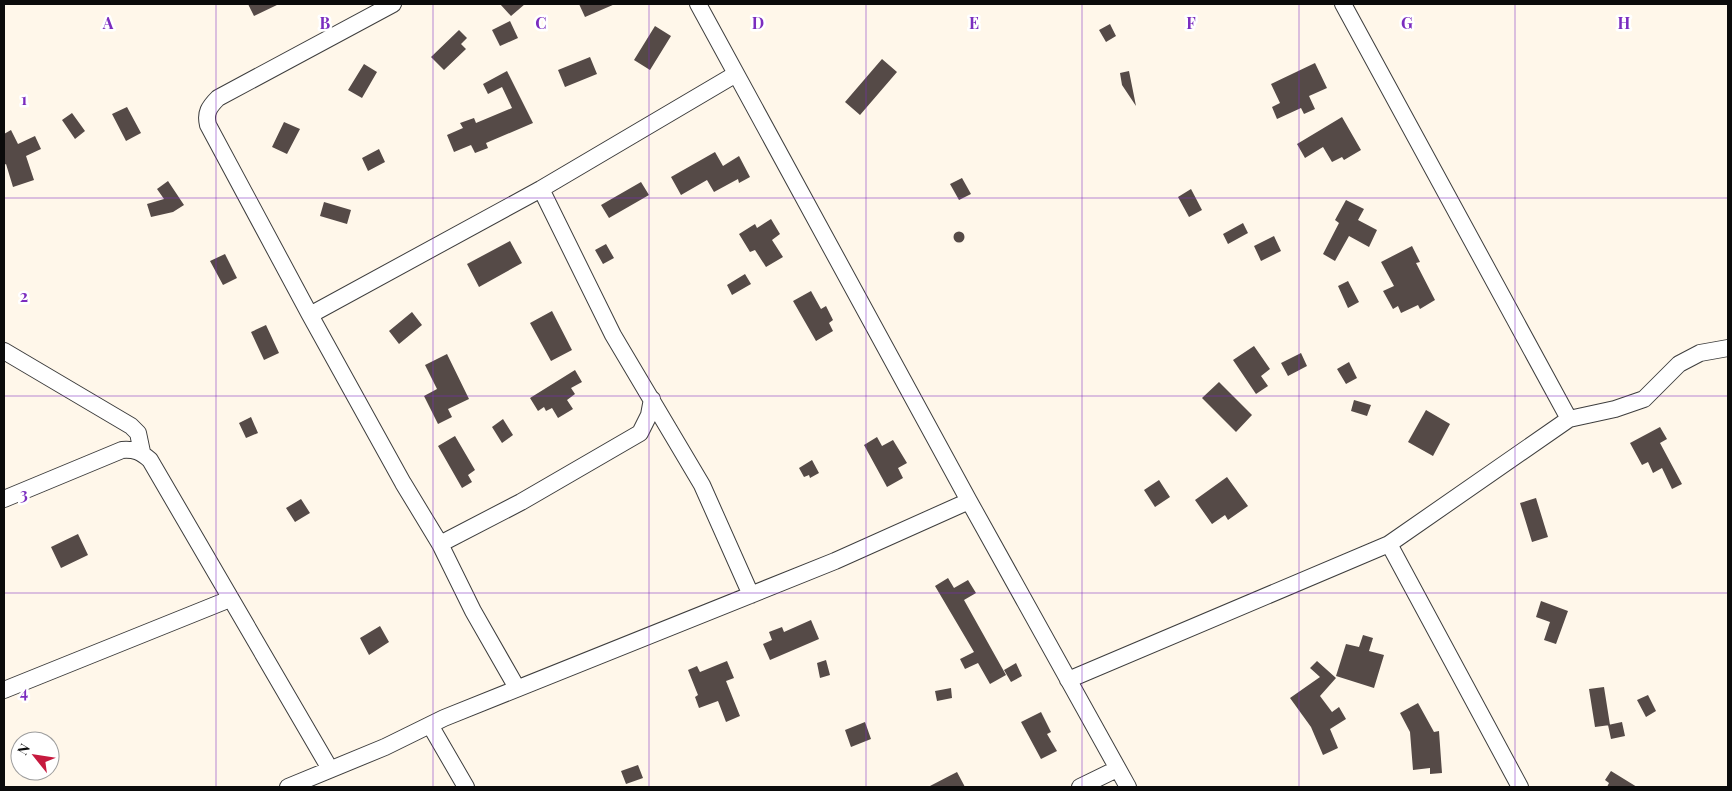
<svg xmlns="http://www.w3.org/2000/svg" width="1732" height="791" viewBox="0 0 1732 791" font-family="'Playfair Display',serif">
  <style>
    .building { fill: #554a47 }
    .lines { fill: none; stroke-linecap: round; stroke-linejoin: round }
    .minor-casing { stroke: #3e3e3e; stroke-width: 18 }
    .minor { stroke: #fff; stroke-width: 16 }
    .grid { fill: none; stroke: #7b2cbf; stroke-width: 1; stroke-opacity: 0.55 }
    .grid-label { font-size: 16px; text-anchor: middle; font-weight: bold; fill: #7b2cbf; stroke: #fff; stroke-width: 5; stroke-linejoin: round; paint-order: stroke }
  </style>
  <rect width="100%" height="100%" fill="#fff7ea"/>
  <path class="building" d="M248,4H279L254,16Z
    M500,4H525L511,16Z
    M579,4H615L585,17Z
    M510,21L518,38L500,46L492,30Z
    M1110,24L1116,36L1106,42L1099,30Z
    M655,26L671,36L650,70L634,60Z
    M459,30L467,38L461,44L466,49L444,70L431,57Z
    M590,57L597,74L565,87L558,70Z
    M882,59L897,72L860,115L845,102Z
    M1315,63L1327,88L1309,96L1315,109L1304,114L1301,108L1277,119L1272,107L1280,103L1271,84Z
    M364,64L377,72L362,98L348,90Z
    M507,71L533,123L486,143L488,148L475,153L471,145L454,152L447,135L463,128L460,123L474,118L476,123L512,108L502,87L488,94L483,84Z
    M1129,71L1136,106L1122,85L1120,73Z
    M127,107L141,133L126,141L112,114Z
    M72,113L85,131L75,139L62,120Z
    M1342,117L1361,150L1344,160L1342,157L1332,162L1323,147L1305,158L1297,144Z
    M284,122L300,129L287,154L272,147Z
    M11,130L18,144L35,136L41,149L26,156L34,180L13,187L6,164L4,165V134Z
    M379,149L385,162L368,171L362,158Z
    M715,152L723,166L739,156L750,177L739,183L738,179L714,192L707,180L681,195L671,177Z
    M962,178L971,194L959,200L950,184Z
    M168,181L184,205L173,212L151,217L147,204L164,199L157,189Z
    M641,182L649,195L609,218L601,205Z
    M1191,189L1202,210L1189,217L1178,197Z
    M1346,200L1364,209L1358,220L1377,230L1369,247L1349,236L1335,261L1323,254L1339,223L1335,220Z
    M324,202L351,210L347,224L320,216Z
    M771,219L780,234L772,240L783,257L766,267L755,250L750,252L739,234L755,224L757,228Z
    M1243,223L1248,233L1228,244L1223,234Z
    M953.5 237a5.5 5.5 0 1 1 11 0a5.5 5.5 0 1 1-11 0Z
    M1274,236L1281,251L1261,261L1254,246Z
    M510,241L522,263L479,287L467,264Z
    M606,244L614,258L603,264L595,250Z
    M1412,246L1420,262L1416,263L1435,300L1420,309L1418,305L1401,313L1398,306L1393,309L1383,291L1394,286L1381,262Z
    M225,254L237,278L223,285L210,261Z
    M745,274L751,284L732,295L727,285Z
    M1348,281L1359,302L1348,308L1338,286Z
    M811,291L821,309L826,306L833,320L829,323L833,331L816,341L793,301Z
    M552,311L572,350L551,361L530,323Z
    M412,312L422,325L399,344L389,331Z
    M266,325L279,353L264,360L251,332Z
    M1254,346L1270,369L1261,376L1268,386L1256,394L1233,360Z
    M1301,353L1307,366L1288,376L1281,363Z
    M447,354L469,399L448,409L452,417L438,424L424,396L437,389L425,365Z
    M1349,362L1357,378L1346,384L1337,369Z
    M575,370L582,382L571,388L575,394L567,400L573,409L558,418L552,408L546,411L544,407L538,411L530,398Z
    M1219,382L1252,415L1236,432L1202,398Z
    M1354,400L1371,405L1367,416L1351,411Z
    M1426,410L1450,424L1433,456L1408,442Z
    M251,417L258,433L246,438L239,423Z
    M503,419L513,435L502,443L492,427Z
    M1660,427L1667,439L1660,443L1682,484L1672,489L1662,468L1653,473L1648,462L1642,465L1630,443Z
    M455,436L475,470L468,475L472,482L462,488L438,446Z
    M877,437L882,446L893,440L907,463L898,468L903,478L887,487L864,445Z
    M812,460L819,473L810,478L809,475L804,477L799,468Z
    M1227,477L1248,506L1228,520L1225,515L1212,524L1195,500Z
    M1159,480L1170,497L1155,507L1144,490Z
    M1536,498L1548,537L1532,542L1520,503Z
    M301,499L310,513L295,522L286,508Z
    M78,534L88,555L61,568L51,547Z
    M948,578L954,588L968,580L976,593L964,600L1006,675L990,684L978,663L965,669L960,659L974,652L935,586Z
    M1541,601L1568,611L1556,644L1544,640L1550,622L1536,617Z
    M811,620L819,639L770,660L763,644L772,640L769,632L782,627L784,632Z
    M380,626L389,642L369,655L360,638Z
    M1363,635L1373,638L1369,651L1384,655L1374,688L1336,676L1346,644L1359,647Z
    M826,660L830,675L820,678L817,663Z
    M727,661L734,678L726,681L740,716L726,722L718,701L699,708L695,697L698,695L688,670L697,666L700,672Z
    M1317,661L1336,678L1320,696L1332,712L1339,707L1346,719L1330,729L1338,748L1323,755L1311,727L1290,698L1320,677L1310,668Z
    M1016,663L1022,676L1011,682L1004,670Z
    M1604,687L1610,725L1595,727L1589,689Z
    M951,688L952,698L937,701L935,691Z
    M1648,695L1656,711L1646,717L1637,700Z
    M1418,703L1434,732L1439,731L1442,773L1430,774V768L1413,770L1410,732L1400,713Z
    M1041,712L1051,732L1047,734L1057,751L1041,759L1021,722Z
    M865,722L871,739L851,747L845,730Z
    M1622,722L1625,736L1611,739L1608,725Z
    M638,765L643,778L626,784L621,771Z
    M1611,771L1637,787H1607L1609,783L1605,780Z
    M957,772L965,787H928Z"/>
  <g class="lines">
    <defs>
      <path id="minor" d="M393,4L218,98C209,107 205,113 208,125L310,315L403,483L440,544L473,611L517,688
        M698,4L969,501L1128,787
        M541,189L613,335L702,485L751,595
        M310,315L541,189L736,74
        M4,351L131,426L138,433L142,452
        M1569,419L1615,409L1644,399L1679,364L1700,353L1728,348
        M4,499L122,450C135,449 141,452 150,460L330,769
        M440,544L521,502L640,433L649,415L652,399
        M1389,544L1520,787
        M1068,680L1389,544L1569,419L1343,4
        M4,690L230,599
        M430,725L466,787
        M288,787L385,747L444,718L835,561L969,501
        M1080,787L1117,769"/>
    </defs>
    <use href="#minor" class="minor-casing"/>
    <use href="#minor" class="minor"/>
  </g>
  <path class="grid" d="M216,4V787M433,4V787M649,4V787M866,4V787M1082,4V787M1299,4V787M1515,4V787M4,198H1728M4,396H1728M4,593H1728"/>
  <g class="grid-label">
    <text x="108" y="29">A</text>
    <text x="325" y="29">B</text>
    <text x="541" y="29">C</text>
    <text x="758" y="29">D</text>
    <text x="974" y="29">E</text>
    <text x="1191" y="29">F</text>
    <text x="1407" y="29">G</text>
    <text x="1624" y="29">H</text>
    <text x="24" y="105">1</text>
    <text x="24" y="302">2</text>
    <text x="24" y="500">3</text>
    <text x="24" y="698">4</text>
  </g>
  <rect width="1732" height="791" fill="none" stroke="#0b0b0b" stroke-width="10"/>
  <g transform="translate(35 756) rotate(300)"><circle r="24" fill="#ffffff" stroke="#9d9d9d"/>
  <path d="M0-4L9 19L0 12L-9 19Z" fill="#c6193e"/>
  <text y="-8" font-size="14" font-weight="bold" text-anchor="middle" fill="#0b0b0b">N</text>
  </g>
</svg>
